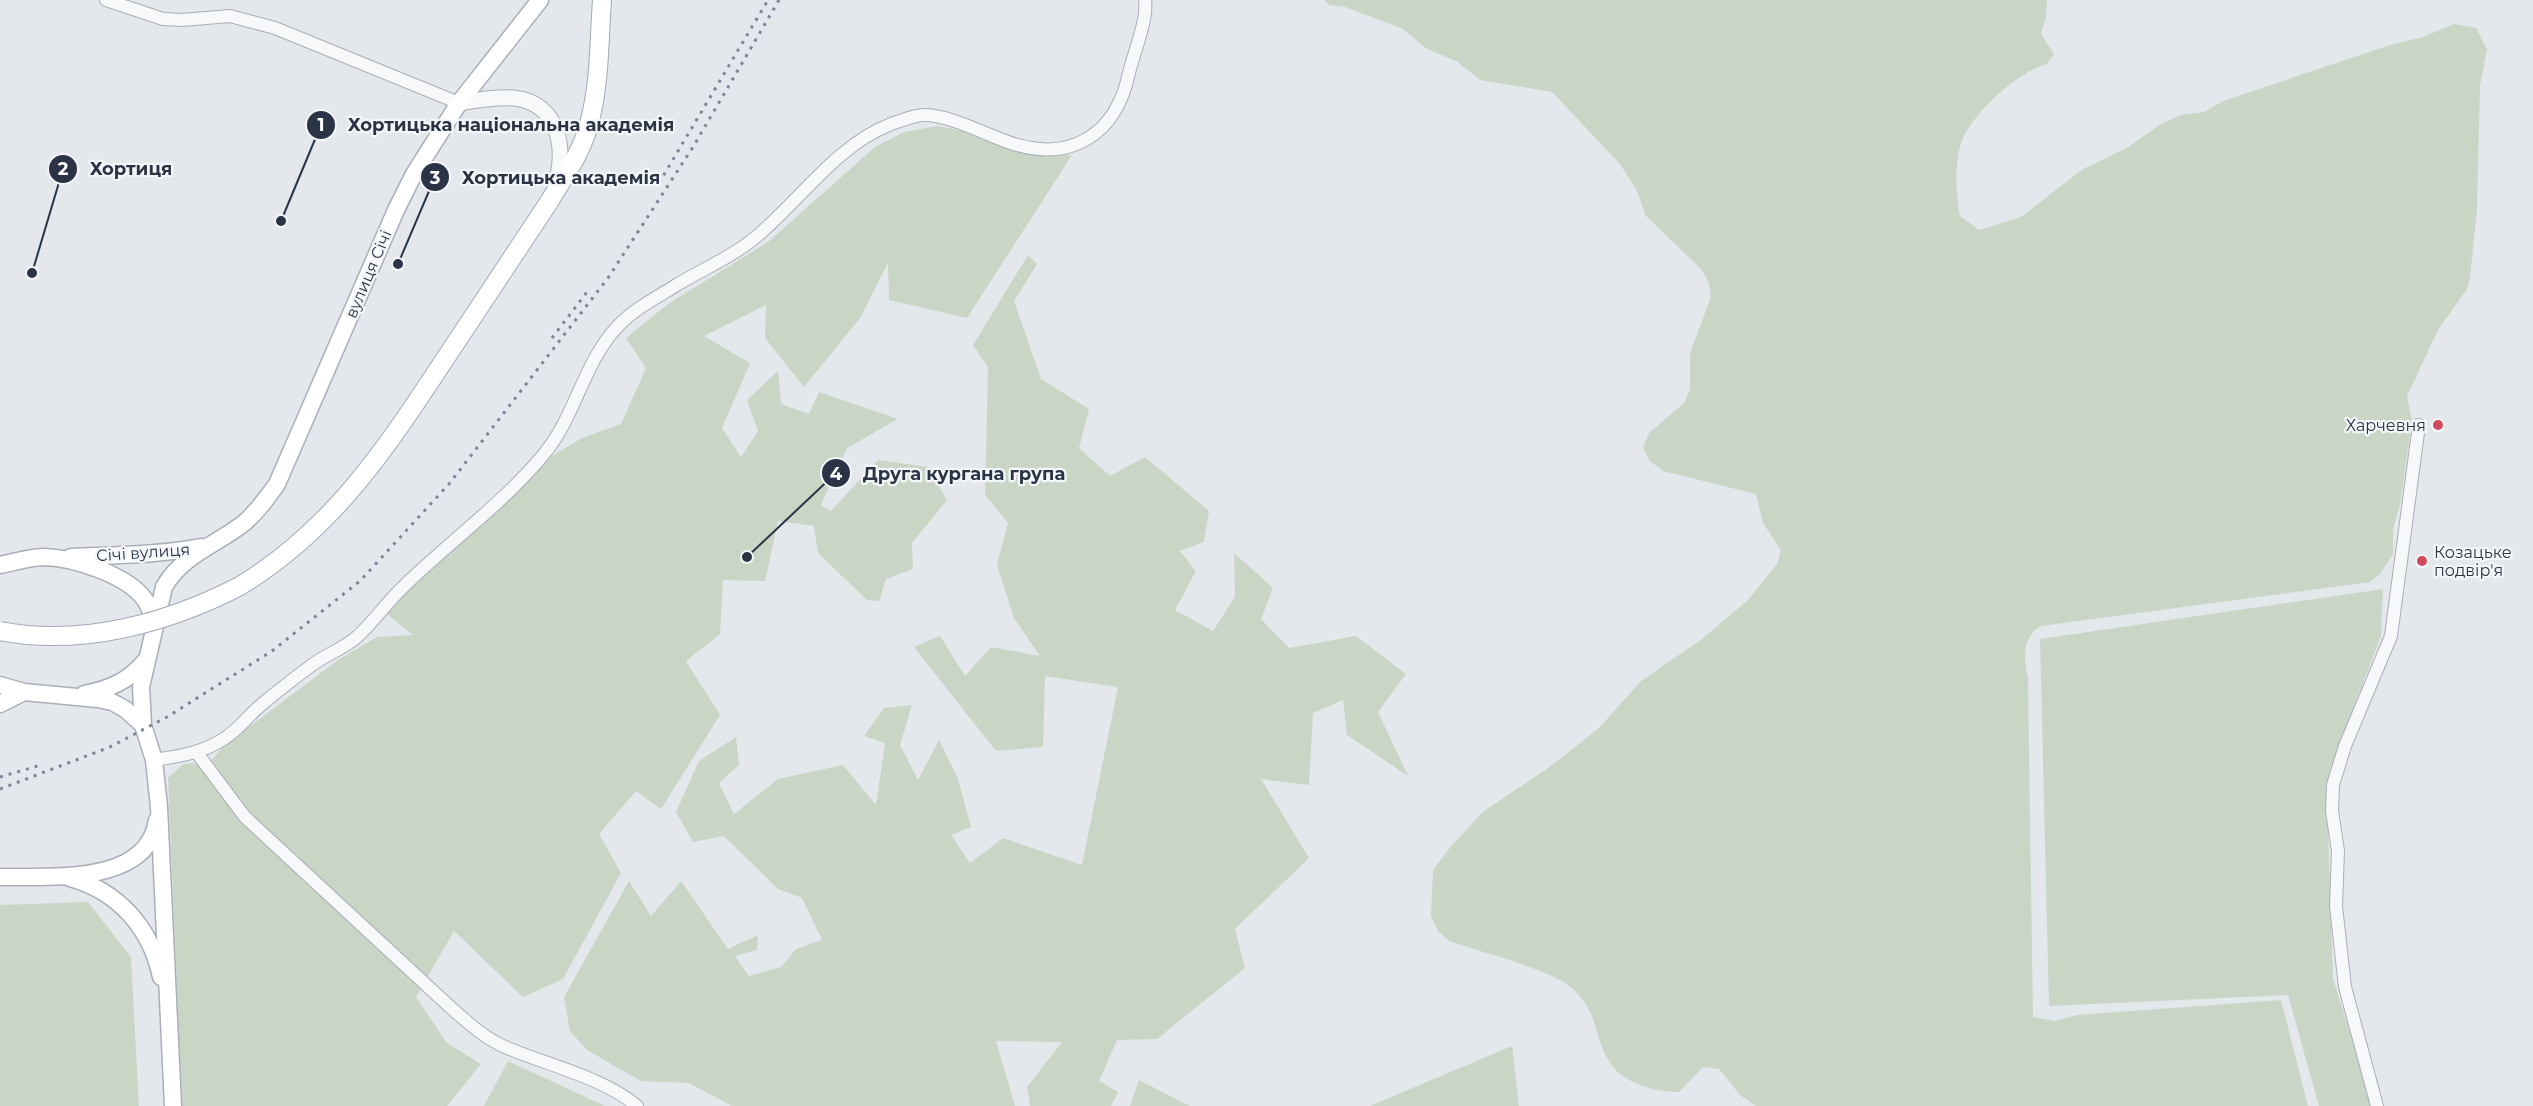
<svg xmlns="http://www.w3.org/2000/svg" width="2533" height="1106" viewBox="0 0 2533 1106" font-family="Montserrat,sans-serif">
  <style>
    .green { fill: #c9d6c5 }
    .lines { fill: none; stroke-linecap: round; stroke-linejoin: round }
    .minor-casing { stroke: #a9aeb7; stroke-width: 14 }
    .tertiary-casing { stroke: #a9aeb7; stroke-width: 17 }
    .secondary-casing { stroke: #a9aeb7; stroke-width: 19 }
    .primary-casing { stroke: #a3abb8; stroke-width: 20 }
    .minor { stroke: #f7f8fa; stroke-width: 12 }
    .tertiary { stroke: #f7f8fa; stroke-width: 15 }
    .secondary { stroke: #fff; stroke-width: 16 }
    .primary { stroke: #fff; stroke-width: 18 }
    .rail { stroke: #7d8696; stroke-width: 3; stroke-dasharray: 3 6; stroke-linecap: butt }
    .primary-bridge-casing { stroke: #a3abb8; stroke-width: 20; stroke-linecap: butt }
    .primary-bridge { stroke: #fff; stroke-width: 18 }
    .poi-dot { fill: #d1495b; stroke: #f4f6f9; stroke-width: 2 }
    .labels { text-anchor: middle; stroke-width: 4.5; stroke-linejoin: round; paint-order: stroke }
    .street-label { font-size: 16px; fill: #2b3445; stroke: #f4f6f9 }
    .poi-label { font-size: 16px; fill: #2b3445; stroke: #f4f6f9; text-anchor: end }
    .leader { fill: none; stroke: #2b3445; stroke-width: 2 }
    .callout-dot { fill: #2b3445; stroke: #f4f6f9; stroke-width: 2 }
    .mark-label { font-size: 18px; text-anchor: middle; font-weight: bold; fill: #fff }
    .callout-label { font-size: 18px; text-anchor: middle; font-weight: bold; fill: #2b3445; stroke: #f4f6f9; stroke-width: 4.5; stroke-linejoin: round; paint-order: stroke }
  </style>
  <rect width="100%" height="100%" fill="#e4e7ec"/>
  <path class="green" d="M1325,0H2047L2046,17L2041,34L2054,54L2047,64C2018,71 1971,114 1961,143C1954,166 1956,193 1960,216L1979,230L2021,217L2083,169L2125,149L2161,124L2181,115L2204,112L2223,101L2390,45L2423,37L2454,24L2476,28L2487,49L2480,86L2477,210L2470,277L2467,289L2438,330L2407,396L2412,421L2400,505L2393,529V554L2380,574L2370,582L2041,626C2021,638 2024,659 2028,679L2033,1017L2055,1021L2077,1015L2281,1000L2308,1106H1756L1740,1095L1719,1069L1703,1067L1679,1092C1654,1092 1620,1083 1607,1058C1593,1032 1599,1014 1573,989C1554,970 1477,951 1449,941L1438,931L1431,916L1433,870L1452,845L1484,811L1551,766L1600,727L1641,681L1702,639L1748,600L1777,564L1781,550L1763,523L1756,494L1663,471L1650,461L1643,448L1649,433L1684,403L1690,389V353L1711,297L1709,283L1701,269L1646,216L1636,189L1620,164L1552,92L1480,80L1456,61L1427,49L1403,29L1345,7L1329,5Z
    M937,126L985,135L1019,152L1072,155L967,318L889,300L888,263L860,318L804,387L765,338L766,305L704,336L750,363L722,428L741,457L758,431L747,400L778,371L781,404L809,414L819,392L898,419L847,448L821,505L831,511L878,460L928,467L947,500L912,543L913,569L886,579L879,601L867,600L818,553L814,526L778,521L765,581L723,580L720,634L686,661L720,715L661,809L636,791L599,834L621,873L563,979L523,997L454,931L416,997L447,1043L481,1064L447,1106H182L168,778L183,764L210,762L224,746L338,660L377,637L413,635L382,610L532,468L582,438L621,424L646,368L626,338L668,304L768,242L875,147L904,132Z
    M1028,255L1037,264L1014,301L1041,379L1089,409L1079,448L1110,476L1145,457L1209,511L1204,542L1180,551L1196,571L1175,610L1213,631L1235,597L1234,553L1273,588L1261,619L1289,648L1356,636L1406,674L1378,712L1408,776L1347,735L1343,700L1313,713L1309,785L1261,779L1309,858L1235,929L1245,968L1157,1039L1117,1040L1099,1081L1118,1092L1111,1106H1030L1027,1087L1062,1042L996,1041L1015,1106H732L689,1083L641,1081L587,1050L570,1031L564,997L629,881L651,916L681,881L728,949L758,935L757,950L735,956L749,976L781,967L796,949L822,940L802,898L778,889L724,836L693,842L676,812L699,761L736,737L739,765L719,783L734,814L778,779L843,765L876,805L885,743L864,736L884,708L912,705L900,745L918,780L939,740L958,779L971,827L951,835L970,863L1003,838L1082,865L1118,687L1045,676L1043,747L996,751L914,647L940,636L965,676L991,647L1040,656L1014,618L997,565L1008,523L985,495L988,367L973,345Z
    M2383,589L2381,636L2341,740L2327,796L2333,979L2373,1106H2319L2288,995L2049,1006L2040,639Z
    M88,902L131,957L139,1106H0V905Z
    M1512,1046L1519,1106H1370Z
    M508,1061L605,1106H484Z
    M1139,1080L1190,1106H1130Z"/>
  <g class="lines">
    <defs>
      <path id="minor" d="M106,0L163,19L182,20L230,16L275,28L459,103
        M197,753L245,817L449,1006C466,1021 484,1038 505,1047C547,1065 602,1077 637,1106
        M154,760C180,756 203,753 225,738C238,730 248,716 260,706C275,693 292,680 308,668C323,655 345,649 359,635C374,621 386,604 400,590C447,543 502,505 544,454C576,416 583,362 619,325C634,309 656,298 675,286C699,271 728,259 751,241C798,204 833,147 891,124C901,121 914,115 924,115C950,115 984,134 1008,142C1070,164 1116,135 1129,73C1134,52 1148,19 1145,0
        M2377,1106L2345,987L2336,906L2338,851L2332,811L2333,785L2345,746L2391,636L2419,425"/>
      <path id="tertiary" d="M459,103C477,100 496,97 514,98C559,103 567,149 555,185"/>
      <path id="secondary" d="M71,557C115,555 157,555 201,547
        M0,565C15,562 30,557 45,557C74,558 128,575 145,600C151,608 152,617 154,626
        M0,685L24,692L98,699L112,702L125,709L143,725
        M84,694C110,689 129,681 146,660
        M0,704L24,692
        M0,877C49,876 148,886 157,820
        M70,878C118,891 151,928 161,977
        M173,1106L159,807L154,760L143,725L141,687L164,587C182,555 216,545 244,523C257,512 267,498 277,484L396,210L414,174L459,103L540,0"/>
      <path id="primary" d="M240,586C332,530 385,450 443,362C479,308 514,255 549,202C564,177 582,152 589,124C600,84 599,41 602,0"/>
    </defs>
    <use href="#minor" class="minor-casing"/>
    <use href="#tertiary" class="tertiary-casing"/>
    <use href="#secondary" class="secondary-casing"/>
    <use href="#primary" class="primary-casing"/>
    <use href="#minor" class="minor"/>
    <use href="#tertiary" class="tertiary"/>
    <use href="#secondary" class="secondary"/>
    <use href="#primary" class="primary"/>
    <path class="rail" d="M659,183L768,0
      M552,338L590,288
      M0,777L41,765
      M0,789L110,747L167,717L272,651L360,581L449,484L608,278L693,147L779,0"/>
    <defs>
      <path id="primary-bridge" d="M0,631C82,647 168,623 240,586"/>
    </defs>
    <use href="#primary-bridge" class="primary-bridge-casing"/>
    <use href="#primary-bridge" class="primary-bridge"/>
  </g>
  <g class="poi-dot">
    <circle cx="2438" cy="425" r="6"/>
    <circle cx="2422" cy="561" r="6"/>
  </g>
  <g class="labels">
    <g class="street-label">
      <text transform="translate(368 274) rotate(-67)" y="6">вулиця Січі</text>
      <text transform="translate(143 552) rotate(-4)" y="6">Січі вулиця</text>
    </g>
    <g class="poi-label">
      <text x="2426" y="431">Харчевня</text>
      <text x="2434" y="558" text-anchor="start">Козацьке<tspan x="2434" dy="18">подвір'я</tspan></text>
    </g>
  </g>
  <path class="leader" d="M281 221L321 125M32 273L63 169M398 264L435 177M747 557L836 473"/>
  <g class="callout-dot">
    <circle cx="281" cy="221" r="6"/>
    <circle cx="32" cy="273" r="6"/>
    <circle cx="398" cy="264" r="6"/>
    <circle cx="747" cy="557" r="6"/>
    <circle cx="321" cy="125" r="15"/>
    <circle cx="63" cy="169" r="15"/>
    <circle cx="435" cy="177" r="15"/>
    <circle cx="836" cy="473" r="15"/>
  </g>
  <g class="mark-label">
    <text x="321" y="131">1</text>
    <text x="63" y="175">2</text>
    <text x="435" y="184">3</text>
    <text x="836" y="480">4</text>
  </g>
  <g class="callout-label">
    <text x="511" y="131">Хортицька національна академія</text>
    <text x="131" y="175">Хортиця</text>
    <text x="561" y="184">Хортицька академія</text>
    <text x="964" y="480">Друга кургана група</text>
  </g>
</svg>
